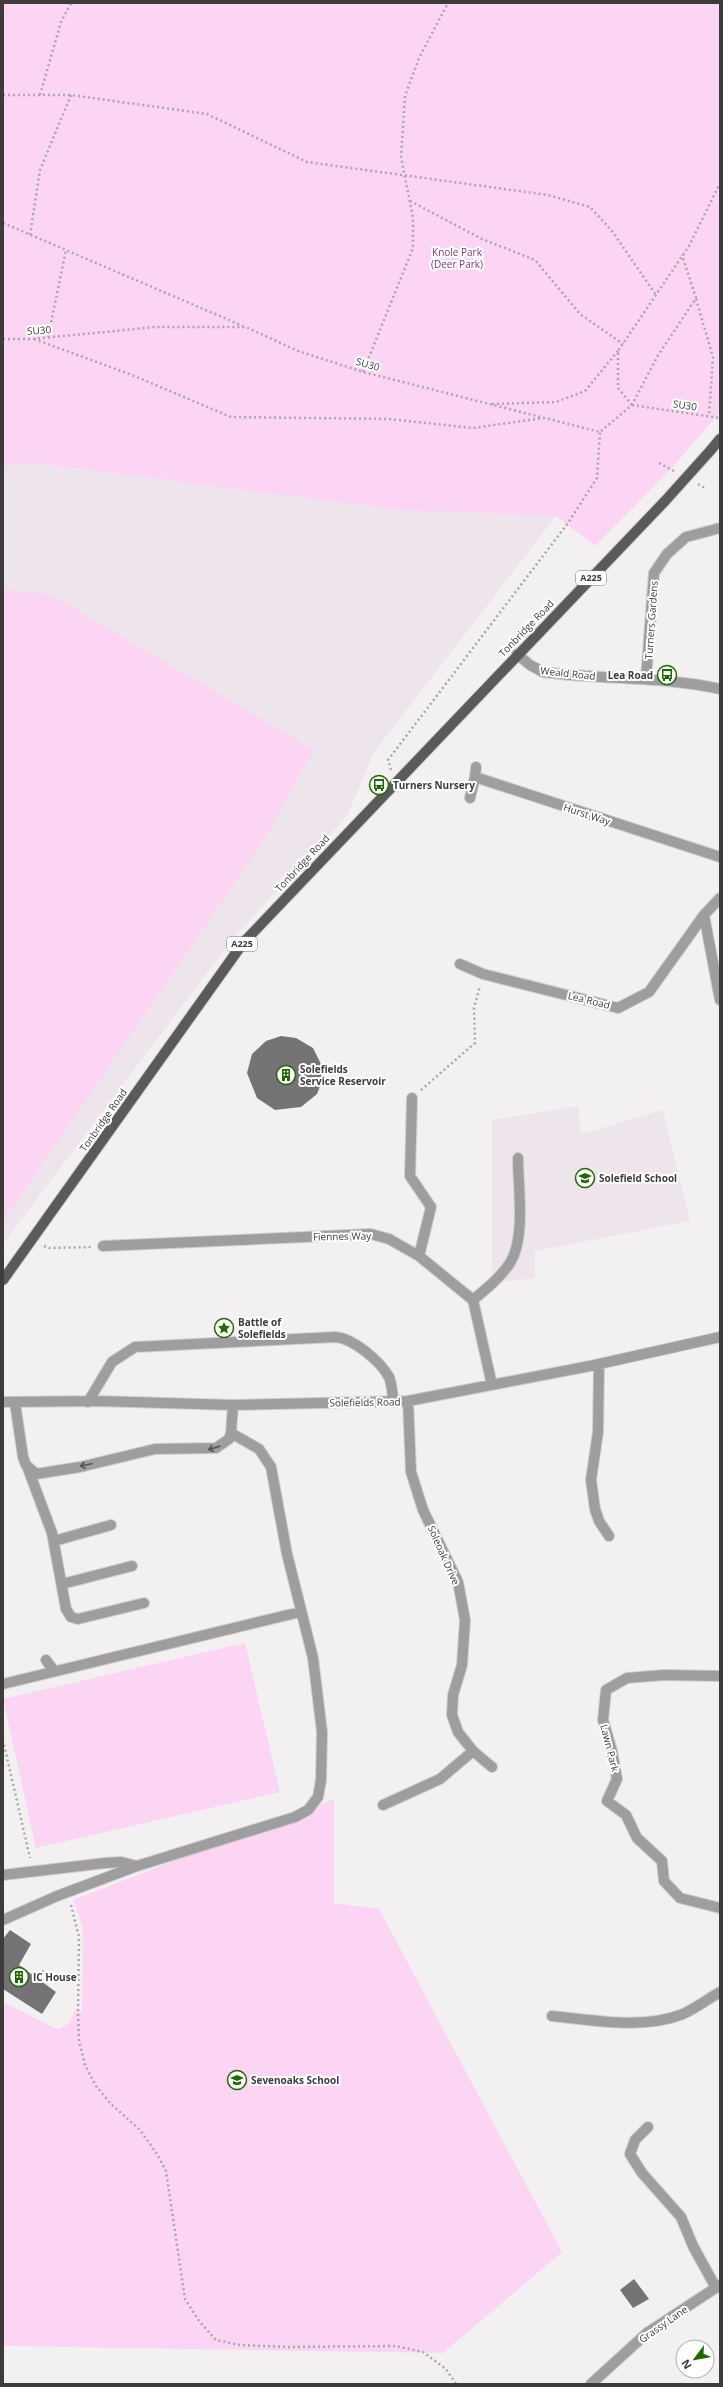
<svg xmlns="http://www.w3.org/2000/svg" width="723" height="2387" viewBox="0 0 723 2387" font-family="'Open Sans',sans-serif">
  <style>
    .built { fill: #eee4ec }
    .green { fill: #fbd5f3 }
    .building { fill: #757375 }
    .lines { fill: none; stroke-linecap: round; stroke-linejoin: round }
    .minor-casing { stroke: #cfccce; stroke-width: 12 }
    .major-casing { stroke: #cfccce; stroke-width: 12 }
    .path { stroke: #a9a7a8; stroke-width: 2.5; stroke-dasharray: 2 3; stroke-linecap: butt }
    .minor { stroke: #9d9e9d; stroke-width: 10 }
    .major { stroke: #595b59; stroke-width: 10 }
    .major-bridge-casing { stroke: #cfccce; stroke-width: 12; stroke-linecap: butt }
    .major-bridge { stroke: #595b59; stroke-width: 10 }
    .oneway { stroke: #555454 }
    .labels { text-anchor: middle; stroke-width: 4; stroke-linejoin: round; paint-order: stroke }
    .shield { fill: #fff; stroke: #777676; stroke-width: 1 }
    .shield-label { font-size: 9px; font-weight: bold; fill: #3d3b3c }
    .park-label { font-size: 10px; fill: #79386f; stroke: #fff }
    .street-label { font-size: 10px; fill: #3d3b3c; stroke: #fff }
    .poi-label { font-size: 10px; font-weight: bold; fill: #3d3b3c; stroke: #fff; text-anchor: start }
  </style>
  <rect width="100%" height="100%" fill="#f3f0f2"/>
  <path class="built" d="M33,463L399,510L556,516L374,752L347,816L234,937L3,1244V466Z
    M578,1106L581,1134L663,1110L690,1221L535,1251V1278L492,1283V1120Z"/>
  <path class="green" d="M3,3H720V412L671,469L595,546L556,516L399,510L33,463L3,466Z
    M3,589L51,595L314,750L262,843L3,1221Z
    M245,1643L280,1792L36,1848L3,1699Z
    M334,1799V1903L379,1909L562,2252L443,2353L3,2346V2002L54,2028L60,2029L69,2023L75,2011H82L83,1928L73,1900Z"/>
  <path class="building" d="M281,1036L296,1038L313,1048L320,1062L324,1076L317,1094L301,1107L275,1110L257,1098L247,1073L252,1054L266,1041Z
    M10,1930L31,1944L19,1965L56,1992L42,2014L3,1989V1939Z
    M634,2279L649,2299L633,2308L620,2290Z"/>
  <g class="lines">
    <defs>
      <path id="minor" d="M517,654L530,665L543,672C602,680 662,676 720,689
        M646,679L654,573L667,554L686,537L720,528
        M475,777L476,767
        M470,798L475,777L720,857
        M704,915L720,1000
        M460,964L483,974L618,1008L649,992L704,915L720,898
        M412,1098L410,1176L431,1207L419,1256
        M103,1246L371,1234L389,1239L419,1256L473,1300L492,1385
        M473,1300C486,1289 500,1278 510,1263C526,1237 518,1188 518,1158
        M599,1364L598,1432L591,1480L595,1509L599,1521L609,1536
        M408,1401L411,1472L423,1510L458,1582L465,1620L462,1665L453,1695L452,1715L458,1732L473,1751L492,1767
        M3,1402L97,1401L233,1405L408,1401L590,1366L720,1337
        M88,1402L112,1362L135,1347L335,1337C353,1338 380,1361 389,1377C392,1384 392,1394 394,1402
        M15,1403L23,1457L26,1465L36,1474L80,1467L155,1449L216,1448L229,1439L231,1433L233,1405
        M27,1466L52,1533L66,1609L71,1617L78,1619L144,1603
        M54,1541L111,1525
        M62,1584L132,1566
        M46,1660L54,1671
        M720,1676L664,1675L627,1678L606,1690L603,1720L612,1751L617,1779L607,1801L626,1815L637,1838L662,1861L664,1881L680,1898L720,1908
        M3,1684L300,1612
        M383,1805L440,1779L473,1751
        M3,1875L105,1863L121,1862L137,1866
        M3,1920L57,1896L137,1866L295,1817L308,1810L318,1797L321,1780L322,1732L313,1658L287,1554L271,1467L259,1449L231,1433
        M552,2016C594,2020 642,2030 683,2014C696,2008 708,1999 720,1992
        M648,2127L635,2140L630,2154L642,2173L681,2217L693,2246L716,2288
        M591,2384L647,2333L720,2285"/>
      <path id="major" d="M710,451L720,439
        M3,1280L243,943L665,501"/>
    </defs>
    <use href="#minor" class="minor-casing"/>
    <use href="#major" class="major-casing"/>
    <path class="path" d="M3,95H71L207,114L307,162L548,195L590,207L612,231L656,295
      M40,95L61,22L71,3
      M410,201L482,239L535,260L580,314L623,344
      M3,223L243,326
      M30,235L40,170L71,95
      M696,299L713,357L709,416
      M48,337L66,250
      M3,339H33L155,327H246L298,351L363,372L600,432L632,405L657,357L696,298L682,255
      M34,339L132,375L231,417L389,419L473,428L543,418
      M363,372L413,248V218L401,157L405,96L419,58L448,3
      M492,404L556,402L585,391L618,351
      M632,405L618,388V351L689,246L720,183
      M632,405L720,418
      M659,463L674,471
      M698,484L705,488
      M391,770L388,760L568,523L597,478L600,432
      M421,1090L475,1043L474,1008L480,986
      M44,1246L49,1248L91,1247
      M3,1740L30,1858
      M71,1905L79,1937L78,2012L79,2041L85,2065L96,2086L111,2104L140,2130L157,2154L166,2171L185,2299L199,2321L216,2340L239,2345L289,2347L396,2346L423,2352L446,2369L456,2384
      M42,1971L54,1977L78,1975"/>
    <use href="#minor" class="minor"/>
    <use href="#major" class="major"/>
    <defs>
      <path id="major-bridge" d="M665,501L710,451"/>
    </defs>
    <use href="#major-bridge" class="major-bridge-casing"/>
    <use href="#major-bridge" class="major-bridge"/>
  </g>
  <defs><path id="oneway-shaft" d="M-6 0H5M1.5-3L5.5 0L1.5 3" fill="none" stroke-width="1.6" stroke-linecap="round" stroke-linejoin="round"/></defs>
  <g class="oneway">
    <use href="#oneway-shaft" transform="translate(214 1448) rotate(164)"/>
    <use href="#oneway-shaft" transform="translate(86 1465) rotate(168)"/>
  </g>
  <defs>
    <symbol id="bus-ring" viewBox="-11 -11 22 22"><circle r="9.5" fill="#fff" stroke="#206801" stroke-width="1.5"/><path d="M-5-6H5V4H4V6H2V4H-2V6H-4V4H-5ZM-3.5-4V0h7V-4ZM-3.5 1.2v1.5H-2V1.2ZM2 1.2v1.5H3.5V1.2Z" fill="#206801"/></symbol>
    <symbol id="building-ring" viewBox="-11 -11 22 22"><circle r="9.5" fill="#fff" stroke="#206801" stroke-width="1.5"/><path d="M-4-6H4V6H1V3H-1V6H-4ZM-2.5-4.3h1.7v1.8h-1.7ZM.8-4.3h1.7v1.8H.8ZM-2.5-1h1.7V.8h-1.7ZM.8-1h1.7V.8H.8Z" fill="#206801"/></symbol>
    <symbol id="school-ring" viewBox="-11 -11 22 22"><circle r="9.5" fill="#fff" stroke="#206801" stroke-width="1.5"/><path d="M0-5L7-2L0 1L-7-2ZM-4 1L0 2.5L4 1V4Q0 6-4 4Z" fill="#206801"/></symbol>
    <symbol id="sight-ring" viewBox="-11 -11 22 22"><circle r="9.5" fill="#fff" stroke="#206801" stroke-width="1.5"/><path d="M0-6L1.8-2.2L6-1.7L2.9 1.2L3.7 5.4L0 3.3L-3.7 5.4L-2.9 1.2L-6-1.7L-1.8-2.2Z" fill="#206801"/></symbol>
  </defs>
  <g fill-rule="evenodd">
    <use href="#bus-ring" x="656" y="664" width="22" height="22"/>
    <use href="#bus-ring" x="368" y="774" width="22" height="22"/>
    <use href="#building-ring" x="275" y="1064" width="22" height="22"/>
    <use href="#school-ring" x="574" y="1167" width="22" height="22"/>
    <use href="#sight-ring" x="213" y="1317" width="22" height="22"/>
    <use href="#building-ring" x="8" y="1966" width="22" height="22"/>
    <use href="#school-ring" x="226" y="2069" width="22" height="22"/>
  </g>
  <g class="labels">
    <g class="shield">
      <rect x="576" y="571" width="30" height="14" rx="3"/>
      <rect x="227" y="937" width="30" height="14" rx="3"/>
    </g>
    <g class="shield-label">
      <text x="591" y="581">A225</text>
      <text x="242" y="947">A225</text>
    </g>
    <g class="park-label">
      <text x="457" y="256">Knole Park<tspan x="457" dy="12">(Deer Park)</tspan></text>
    </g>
    <g class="street-label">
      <text transform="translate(39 330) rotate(-4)" y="4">SU30</text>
      <text transform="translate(368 364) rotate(16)" y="4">SU30</text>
      <text transform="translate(685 405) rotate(8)" y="4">SU30</text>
      <text transform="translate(651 620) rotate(-86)" y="4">Turners Gardens</text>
      <text transform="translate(526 628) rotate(-46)" y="4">Tonbridge Road</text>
      <text transform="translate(568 673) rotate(6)" y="4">Weald Road</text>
      <text transform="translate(587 814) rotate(18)" y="4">Hurst Way</text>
      <text transform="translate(302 863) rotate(-47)" y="4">Tonbridge Road</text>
      <text transform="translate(589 1000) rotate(14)" y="4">Lea Road</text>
      <text transform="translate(103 1120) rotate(-55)" y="4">Tonbridge Road</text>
      <text transform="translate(342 1236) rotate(-1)" y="4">Fiennes Way</text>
      <text transform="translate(365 1402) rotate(-1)" y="4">Solefields Road</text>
      <text transform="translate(444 1555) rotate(66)" y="4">Soleoak Drive</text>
      <text transform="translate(610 1748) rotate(76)" y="4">Lawn Park</text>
      <text transform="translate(663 2324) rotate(-35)" y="4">Grassy Lane</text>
    </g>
    <g class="poi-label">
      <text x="653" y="679" text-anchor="end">Lea Road</text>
      <text x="393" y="789">Turners Nursery</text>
      <text x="300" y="1073">Solefields<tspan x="300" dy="12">Service Reservoir</tspan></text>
      <text x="599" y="1182">Solefield School</text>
      <text x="238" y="1326">Battle of<tspan x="238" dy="12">Solefields</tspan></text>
      <text x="33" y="1981">IC House</text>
      <text x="251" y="2084">Sevenoaks School</text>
    </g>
  </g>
  <rect width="723" height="2387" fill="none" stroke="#3d3b3c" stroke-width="8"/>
  <g transform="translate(695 2359) rotate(238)"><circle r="19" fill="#ffffff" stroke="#b1b1b1"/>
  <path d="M0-3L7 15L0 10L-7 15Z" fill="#206801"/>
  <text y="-6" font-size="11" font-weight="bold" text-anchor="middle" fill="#3d3b3c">N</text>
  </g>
</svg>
